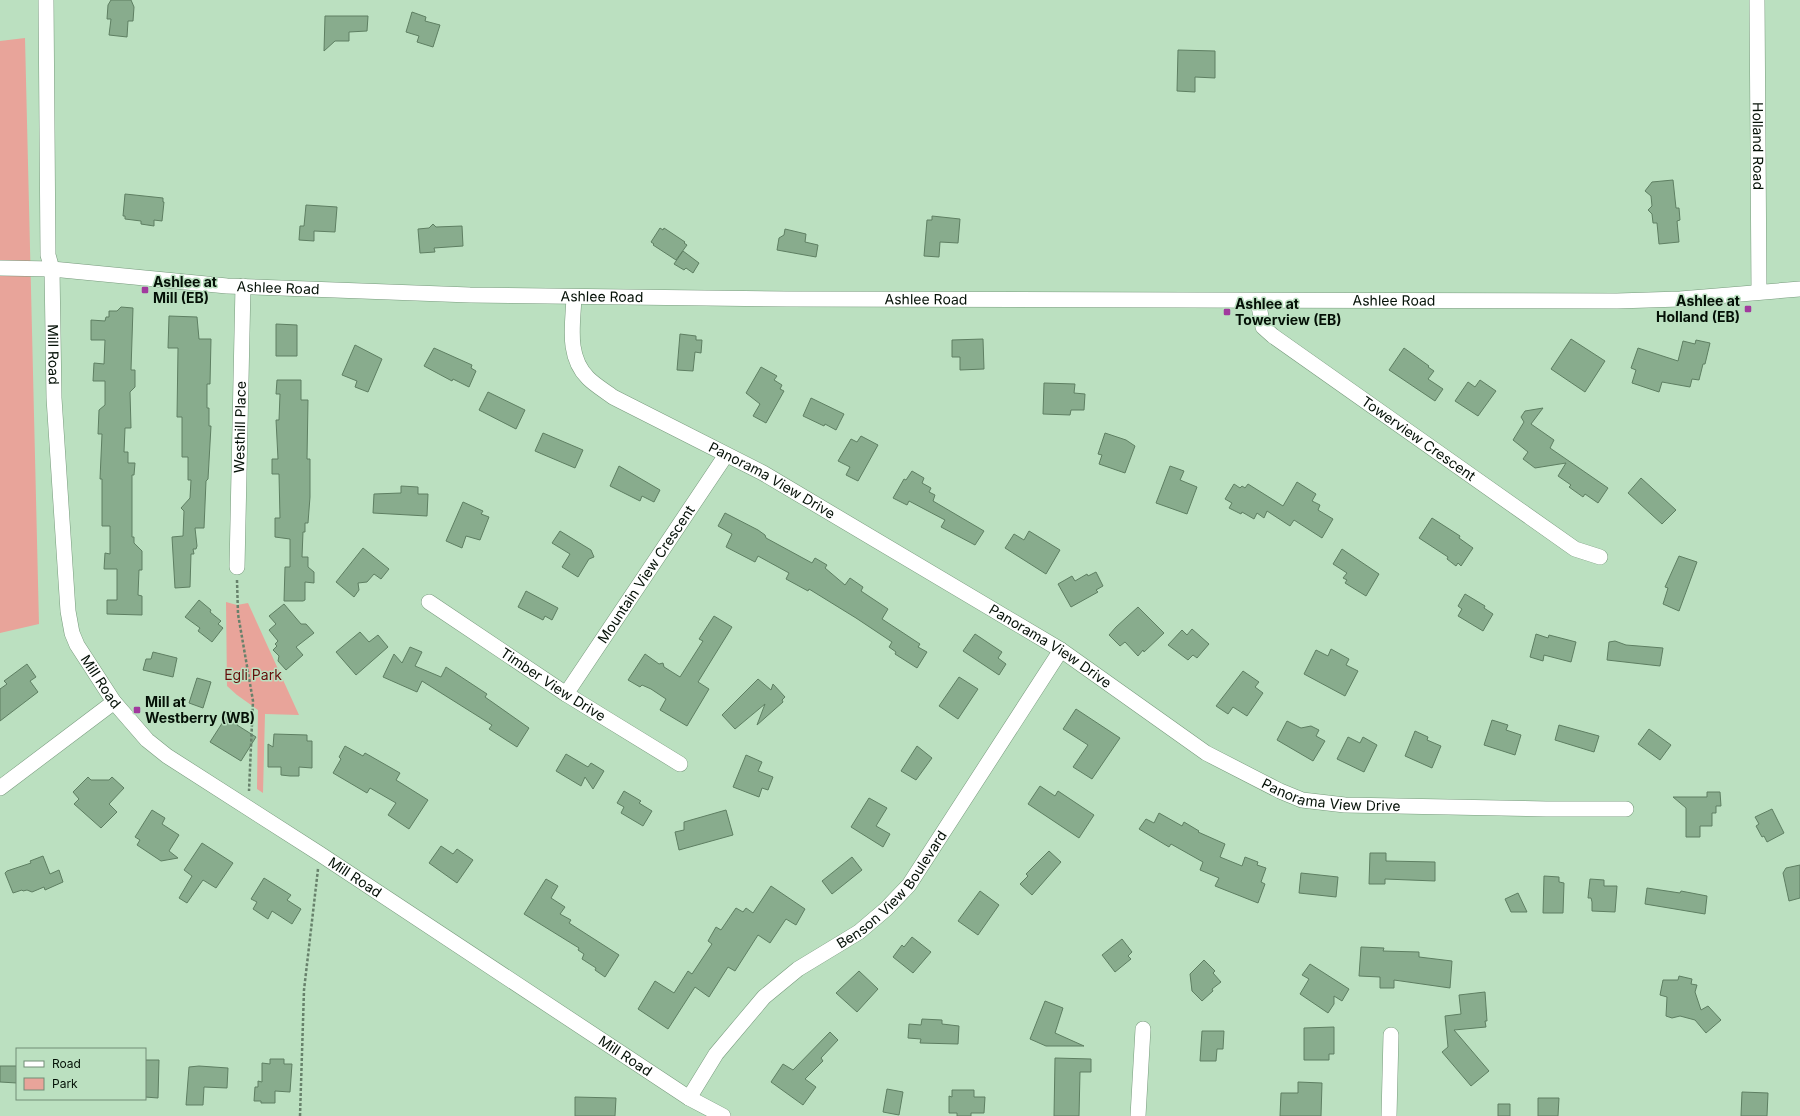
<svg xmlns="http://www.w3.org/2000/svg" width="1800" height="1116" viewBox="0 0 1800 1116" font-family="Inter,sans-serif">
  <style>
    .green { fill: #e8a49a }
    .building { fill: #88ac8d; stroke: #5e7f62 }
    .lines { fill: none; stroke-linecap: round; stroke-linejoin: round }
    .minor-casing { stroke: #779a7c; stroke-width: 16 }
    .path { stroke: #67816b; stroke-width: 2.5; stroke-dasharray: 3 2; stroke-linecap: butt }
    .minor { stroke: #fff; stroke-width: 15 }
    .poi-dot { fill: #a13a9e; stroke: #bbe0c0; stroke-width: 1.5 }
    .labels { text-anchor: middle; stroke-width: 3; stroke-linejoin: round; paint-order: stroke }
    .street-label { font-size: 14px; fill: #041006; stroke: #bbe0c0 }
    .poi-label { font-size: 14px; font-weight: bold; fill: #041006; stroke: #bbe0c0; text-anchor: start }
    .park-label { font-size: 14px; fill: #650f0b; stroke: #bbe0c0 }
  </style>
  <rect width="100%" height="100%" fill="#bbe0c0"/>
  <path class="green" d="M25,38L39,624L0,633V41Z
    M226,602L237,605L248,603L299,715L265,714L263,793L257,789L258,710L237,695L227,686Z"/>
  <path class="building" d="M111,0H131L134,7L133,21H128L127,37L109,35L111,19H107L108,5Z
    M412,12L426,17L425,21L440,25L433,47L417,42L419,36L406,32Z
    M325,16H368L367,31L349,32V41H335L324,51Z
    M1178,50L1215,51V78L1195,77V92L1177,91Z
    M1673,180L1676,208H1679L1680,220L1677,221L1679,242L1659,244L1657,223H1653L1652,214L1648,210L1652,206L1651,196L1645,191L1652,182Z
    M125,194L163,198V202H164L162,221L154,220V226L141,224V221L125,219V216H123Z
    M306,205L337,207L335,232L314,231V241L299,240L300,226H304Z
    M932,216L960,219L958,243L940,242L939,257L924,256L927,220H932Z
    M433,224L436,227L462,226L463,246L434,248L435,252L420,253L418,229L429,228Z
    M660,228L663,230L664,228L685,242L684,243L687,245L676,260L653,245L654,244L651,242Z
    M785,229L806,234L805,242L818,245L816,257L777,250L779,238L784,235Z
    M683,251L699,263L693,273L686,268L684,270L674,264Z
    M121,307L133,308L131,370H135V387L130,392L131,428H125L124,452H128V463H135L134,475H132V537H134V543L142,551V570H139L138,595L142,596V615L107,614V600H117V569H104L105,553L110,554V526H102V479H100L102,434H98L99,410L105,405V381H93L94,363L104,364L105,340H91V320L105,321L106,317H109V311H117Z
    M169,316L197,317L199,339H211L210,384H207V408H209V426H211L208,479L206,481L204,528H195L197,546L196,549H193L194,554H191L190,587L175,588L172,537L183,536L184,511L181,508L190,498L191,480H188V457H182V417H177L178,348H168Z
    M276,324L297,325V356H276Z
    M680,334L696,336V340H702L701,353L695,352L693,371L677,370Z
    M983,339L984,369L960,370V357H952V340Z
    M1571,339L1605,361L1585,392L1551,369Z
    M1696,340L1710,343L1705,364H1703L1699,380L1692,379L1690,387L1662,382L1659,392L1632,383L1636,370L1631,368L1638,348L1678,361L1683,341L1695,344Z
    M355,345L382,359L368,392L355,387L357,381L342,375Z
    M434,348L472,365L471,368L476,371L469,387L453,379L452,381L424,366Z
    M1404,348L1429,366L1428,367L1434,371L1428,379L1443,389L1435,401L1389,370Z
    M761,367L777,376L774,380L782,385L780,389L784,391L766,423L753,416L760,404L746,393Z
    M277,380H301V400H308L307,459H310V497L308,523H305V532H303L302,557H308V567L314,572V583L305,582V600L303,601H284L285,567H290V539L275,537V518H280L279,474H272V459H278L276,420H279L280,394H276Z
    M1480,380L1496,391L1478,416L1455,401L1468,382L1475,387Z
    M1044,383L1075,384L1074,393L1085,394L1084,410H1071L1070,415L1043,414Z
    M488,392L525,410L516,429L479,410Z
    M811,398L844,414L836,430L825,424L824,426L803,416Z
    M1543,408L1531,424L1554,440L1550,448L1608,488L1598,503L1585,494L1583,497L1569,487L1571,485L1558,476L1566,463L1535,468L1523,459L1528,452L1513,440L1524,422L1521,417L1525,411Z
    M543,433L583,450L575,468L535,451Z
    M1105,433L1126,440L1135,446L1125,473L1099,464L1102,455L1098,454Z
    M861,436L878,445L858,481L846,475L850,467L838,461L851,439L857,442Z
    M619,466L660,490L654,502L642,496L640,501L610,486Z
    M1170,466L1184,471L1180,480L1197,487L1187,514L1156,503Z
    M912,471L924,478L922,483L931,488L929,492L935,495L933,501L984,531L975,545L941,527L945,520L909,501L907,505L893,498L904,479L906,480Z
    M1641,478L1676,510L1662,524L1628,493Z
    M1297,482L1316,494L1312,501L1320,505L1318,510L1333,519L1322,538L1294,520L1290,526L1267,511L1264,518L1257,513L1254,519L1242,512L1241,514L1229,508L1232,503L1225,499L1234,484L1240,488L1242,486L1245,488L1248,484L1283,506Z
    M401,486L418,487V494H428L427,516L373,513L374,494L401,493Z
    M463,502L483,511L481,514L489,517L480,540L466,536L462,548L446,541Z
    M725,513L758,530L765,535L766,538L812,563L815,558L827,565L825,568L845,585L850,578L863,587L861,591L888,609L882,619L920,644L918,647L927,652L917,668L895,654L896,652L889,647L892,642L856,618L809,589L808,591L786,579L789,573L758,556L755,562L726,547L732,534L718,526Z
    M1432,518L1460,536L1459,538L1473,548L1461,566L1458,563L1456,566L1447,559L1448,557L1419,538Z
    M560,531L591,550L594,557L589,559L578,577L562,567L570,554L552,543Z
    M1029,531L1060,550L1046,574L1005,548L1014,534L1024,540Z
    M363,548L389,569L381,579L374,574L367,582L358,583L359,590L354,597L336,582Z
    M1342,549L1379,574L1366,596L1345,583L1347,580L1343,578L1347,573L1333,564Z
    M1679,556L1697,562L1679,611L1663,604L1668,588L1665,587Z
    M1096,572L1103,586L1096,590L1098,592L1071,607L1058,584L1072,576L1075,581L1087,574L1088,576Z
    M526,591L558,608L552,620L545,616L543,620L518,607Z
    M1465,594L1485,606L1484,608L1493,614L1483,631L1458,616L1462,609L1458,606Z
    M199,600L211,610L210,612L221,621L218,624L223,628L212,642L198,631L200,628L185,617Z
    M284,604L301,624H306L314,633L296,647L303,655L286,670L278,661L279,656L273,650L277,646L275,644L278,641L269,630L276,624L269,616Z
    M1138,607L1164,633L1144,652L1143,650L1138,656L1125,642L1120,646L1109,635L1116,627Z
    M714,616L732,627L698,682L709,689L687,726L660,710L666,699L651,689L642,685L640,687L628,680L645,654L659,664L663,663L664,667L680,677L703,641L699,639Z
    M1192,629L1209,644L1197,658L1193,655L1188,660L1168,645L1182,630L1187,635Z
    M360,632L369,642L378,635L388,647L356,675L336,652Z
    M975,634L1002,652L998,658L1006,664L999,675L963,651Z
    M1536,634L1548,638L1549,635L1576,642L1571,662L1544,655L1543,661L1530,657Z
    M1615,641L1626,645L1663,648L1660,666L1607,660L1609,642Z
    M410,647L422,652L415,666L441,677L446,667L487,694L485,697L529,728L517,747L489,729L492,725L422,681L417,692L383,677L394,654L402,663Z
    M1331,649L1349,659L1346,665L1358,671L1345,696L1304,674L1316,650L1328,656Z
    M153,652L177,658L173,677L143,670L146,659H151Z
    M27,664L36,677L30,681L38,692L0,721V689L7,684L4,681Z
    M1243,671L1259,682L1255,687L1263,693L1247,716L1233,707L1228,714L1216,706Z
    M959,677L978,689L958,719L939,706Z
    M197,678L211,682L203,708L189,703Z
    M758,679L771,690L773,684L785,697L782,700L783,702L757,725L765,704L735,729L722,715Z
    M1076,709L1120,738L1092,779L1073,767L1088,745L1063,729Z
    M230,711L241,718L237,725L256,737L241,761L210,742Z
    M1492,720L1508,725L1506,730L1521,735L1515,755L1484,745Z
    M1287,721L1301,728L1311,726L1319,730L1316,736L1325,741L1313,761L1277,740Z
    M1559,725L1599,736L1594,752L1555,740Z
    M1649,729L1671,745L1660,760L1638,744Z
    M1415,731L1428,737L1427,740L1441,746L1432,768L1405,756Z
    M274,734L307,735V741H312V768L299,767V776H290L281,775V767H268V744L273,747Z
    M1348,737L1360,743L1363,737L1377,745L1364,772L1337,759Z
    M345,746L363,756L365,753L400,773L396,780L428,800L409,829L388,815L396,803L370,788L367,793L333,773L341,759L339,757Z
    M917,746L932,758L916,780L901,771Z
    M566,754L588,767L591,763L604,771L593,789L585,777L581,786L556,771Z
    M746,755L762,762L758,771L773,777L768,790L762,788L759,797L733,787Z
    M88,777L91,780H109L112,777L124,788L109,804L117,812L101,828L74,804L79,799L73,792Z
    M1040,786L1055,796L1058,791L1094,815L1079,838L1028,804Z
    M624,791L641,801L639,803L652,811L643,826L621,813L624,807L617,803Z
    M1707,792H1720L1721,806H1716V813H1712V826H1700V837H1686V808L1673,797H1707Z
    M869,798L887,808L876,826L890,834L883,847L851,827Z
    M1772,809L1784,833L1767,842L1764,836L1762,837L1756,826L1759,824L1755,817Z
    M152,810L165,818L162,824L179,835L169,851L178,858L161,861L137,845L140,840L135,837Z
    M726,810L733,835L679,850L675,832L684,830V822Z
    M1159,813L1182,826L1184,822L1199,831L1198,832L1225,844L1220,857L1242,866L1245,857L1258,862L1257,865L1266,868L1261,882L1265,884L1258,903L1215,886L1219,878L1200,870L1203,862L1171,844L1169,847L1139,829L1146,819L1154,823Z
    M202,843L233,863L216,888L203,880L187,903L179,898L192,876L184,870Z
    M441,846L453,854L457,849L473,860L457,883L429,863Z
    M1049,851L1061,862L1032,895L1020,884L1028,876L1026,874Z
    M1370,853H1386V861L1435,862V881L1385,879V884H1369Z
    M43,856L50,874L59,870L63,882L45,890L44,887L32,892L27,890L23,891L22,890L13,893L5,873L7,871L31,863L30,861Z
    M852,857L862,870L832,894L822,881Z
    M1800,865V898L1789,901L1783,873L1786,868Z
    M1301,873L1338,877L1336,897L1299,893Z
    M1544,876L1559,877V882L1564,883L1563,913H1543Z
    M264,878L291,895L287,900L301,909L292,924L272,911L268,919L253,909L257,902L251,899Z
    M546,879L558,886L551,898L565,907L560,914L571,920L569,923L619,955L605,977L595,970L596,968L582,959L584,954L578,950L579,948L524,914Z
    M1590,879L1604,880V886H1617L1615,912L1592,911V902L1591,898H1588Z
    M771,886L805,909L796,925L786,919L770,943L758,935L735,971L728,967L709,997L695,987L668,1029L638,1009L655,981L674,993L688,971L692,974L712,944L708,941L716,927L721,930L736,908L743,912L746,908L753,913Z
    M1647,888L1680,893L1681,891L1707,896L1705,914L1645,904Z
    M980,891L999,905L978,935L958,921Z
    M1518,893L1527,912H1511L1505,899Z
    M912,937L931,952L913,973L893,957L902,945L904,947Z
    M1122,939L1132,952L1128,956L1131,959L1115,972L1102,955Z
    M1361,947L1384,948L1383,951L1419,952V957L1452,961L1450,988L1394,980V988H1380V977L1359,976Z
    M1204,960L1215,971L1213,973L1221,982L1212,989L1213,991L1202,1001L1192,991L1190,974Z
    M1310,964L1349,989L1342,1001L1334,996V1004L1328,1013L1300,994L1309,979L1302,975Z
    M859,971L878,989L857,1012L836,993Z
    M1679,976L1692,979L1691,984L1697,985L1695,992L1701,1010L1708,1006L1721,1020L1706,1033L1695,1020L1680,1016L1672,1018L1666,1016L1667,997L1660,995L1663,980H1678Z
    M1485,992L1487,1021H1485L1486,1027L1454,1030L1489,1071L1471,1086L1442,1052L1448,1047L1445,1016L1461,1014L1459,995Z
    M1045,1001L1063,1008L1055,1033L1084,1046H1046L1030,1039Z
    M922,1019L942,1020V1024L959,1026L958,1044L920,1043L921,1039L908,1038L909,1024L921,1025Z
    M1334,1027V1054H1329V1060H1304V1028Z
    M1202,1031H1224L1223,1049H1217L1216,1061H1200Z
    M830,1032L838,1040L821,1058L823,1061L805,1079L816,1087L803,1105L771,1082L783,1064L793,1070Z
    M1055,1058L1091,1059V1072H1080L1079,1116H1054Z
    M270,1059H284V1064H292L290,1092L275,1091V1103H261V1101H254L255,1087H258V1081L262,1082V1063L270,1064Z
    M145,1060H159L158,1098L145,1097Z
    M0,1066H17V1083L0,1082Z
    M199,1066L228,1068L227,1088L204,1087L203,1105H186L189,1067Z
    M1298,1082L1322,1083L1321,1116H1280L1281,1093H1298Z
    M887,1089L903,1092L899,1115L883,1112Z
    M952,1090H974V1097H985L984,1113H971V1116H957V1113H949V1096L952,1097Z
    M1742,1092L1768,1093L1767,1116H1741Z
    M575,1097L616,1098L615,1116H575Z
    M1538,1098H1559L1558,1116H1538Z
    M1498,1104H1510V1116H1498Z"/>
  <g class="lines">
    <defs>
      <g id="minor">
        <path id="s1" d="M46,0L48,255L52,269L54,398L68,611L72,633L77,645L114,702L147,740L167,756L320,854L689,1098L723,1116"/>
        <path id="s2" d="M1757,0L1759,292"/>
        <path id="s3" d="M0,268L52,269L227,286L470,295L786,299L1617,301L1680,299L1800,289"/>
        <path id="s4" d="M574,297C573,324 566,356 588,378C595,385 605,391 613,397L763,473L1061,650L1206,753L1280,791L1302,800L1345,805L1546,809H1626"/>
        <path id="s5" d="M1258,301L1263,327L1273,336L1575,549L1600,557"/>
        <path id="s6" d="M237,567L243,286"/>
        <path id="s7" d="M429,602L566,694L680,764"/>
        <path id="s8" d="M566,694L726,455"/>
        <path d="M0,788L114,702"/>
        <path id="s9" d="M689,1098L716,1054L764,997L798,969L859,932L886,909L909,885L1061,650"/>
        <path d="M1138,1116L1143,1029"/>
        <path d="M1389,1116L1391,1035"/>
      </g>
    </defs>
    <use href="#minor" class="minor-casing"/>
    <path class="path" d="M237,580L238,614L253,701L249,791
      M300,1116L304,990L318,869"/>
    <use href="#minor" class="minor"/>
  </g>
  <g class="poi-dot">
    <rect x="141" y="286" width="8" height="8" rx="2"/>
    <rect x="1744" y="305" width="8" height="8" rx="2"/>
    <rect x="1223" y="308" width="8" height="8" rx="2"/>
    <rect x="133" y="706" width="8" height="8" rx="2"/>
  </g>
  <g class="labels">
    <g class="street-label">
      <text dy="5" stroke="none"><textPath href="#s2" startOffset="146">Holland Road</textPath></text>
      <text dy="5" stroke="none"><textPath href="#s3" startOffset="279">Ashlee Road</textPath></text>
      <text dy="5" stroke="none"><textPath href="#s3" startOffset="603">Ashlee Road</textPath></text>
      <text dy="5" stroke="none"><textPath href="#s3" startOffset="927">Ashlee Road</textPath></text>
      <text dy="5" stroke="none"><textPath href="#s3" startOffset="1395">Ashlee Road</textPath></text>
      <text dy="5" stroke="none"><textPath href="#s1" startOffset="355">Mill Road</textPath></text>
      <text dy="5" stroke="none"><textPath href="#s6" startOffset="140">Westhill Place</textPath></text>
      <text dy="5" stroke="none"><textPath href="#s5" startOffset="218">Towerview Crescent</textPath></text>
      <text dy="5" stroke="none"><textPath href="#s4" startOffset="296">Panorama View Drive</textPath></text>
      <text dy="5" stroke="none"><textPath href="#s8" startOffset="144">Mountain View Crescent</textPath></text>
      <text dy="5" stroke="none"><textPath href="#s4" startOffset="620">Panorama View Drive</textPath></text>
      <text dy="5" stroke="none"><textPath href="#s1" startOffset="691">Mill Road</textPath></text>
      <text dy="5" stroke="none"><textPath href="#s7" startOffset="149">Timber View Drive</textPath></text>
      <text dy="5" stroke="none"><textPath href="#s4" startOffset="944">Panorama View Drive</textPath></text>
      <text dy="5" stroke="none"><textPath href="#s1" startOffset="1015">Mill Road</textPath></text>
      <text dy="5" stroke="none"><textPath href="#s9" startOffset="295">Benson View Boulevard</textPath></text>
      <text dy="5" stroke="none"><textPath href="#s1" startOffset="1339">Mill Road</textPath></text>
    </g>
    <g class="poi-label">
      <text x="153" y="287">Ashlee at<tspan x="153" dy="16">Mill (EB)</tspan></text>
      <text x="1740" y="306" text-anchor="end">Ashlee at<tspan x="1740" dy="16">Holland (EB)</tspan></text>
      <text x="1235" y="309">Ashlee at<tspan x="1235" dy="16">Towerview (EB)</tspan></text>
      <text x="145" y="707">Mill at<tspan x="145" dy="16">Westberry (WB)</tspan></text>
    </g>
    <g class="park-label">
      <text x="253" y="680">Egli Park</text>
    </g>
  </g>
  <rect x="16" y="1048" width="130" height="52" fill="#bbe0c0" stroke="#728d76"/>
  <rect x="24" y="1061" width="20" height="6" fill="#ffffff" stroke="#728d76"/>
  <text x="52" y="1068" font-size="12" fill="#041006">Road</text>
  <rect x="24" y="1078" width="20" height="12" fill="#e8a49a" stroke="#728d76"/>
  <text x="52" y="1088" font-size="12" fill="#041006">Park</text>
</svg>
